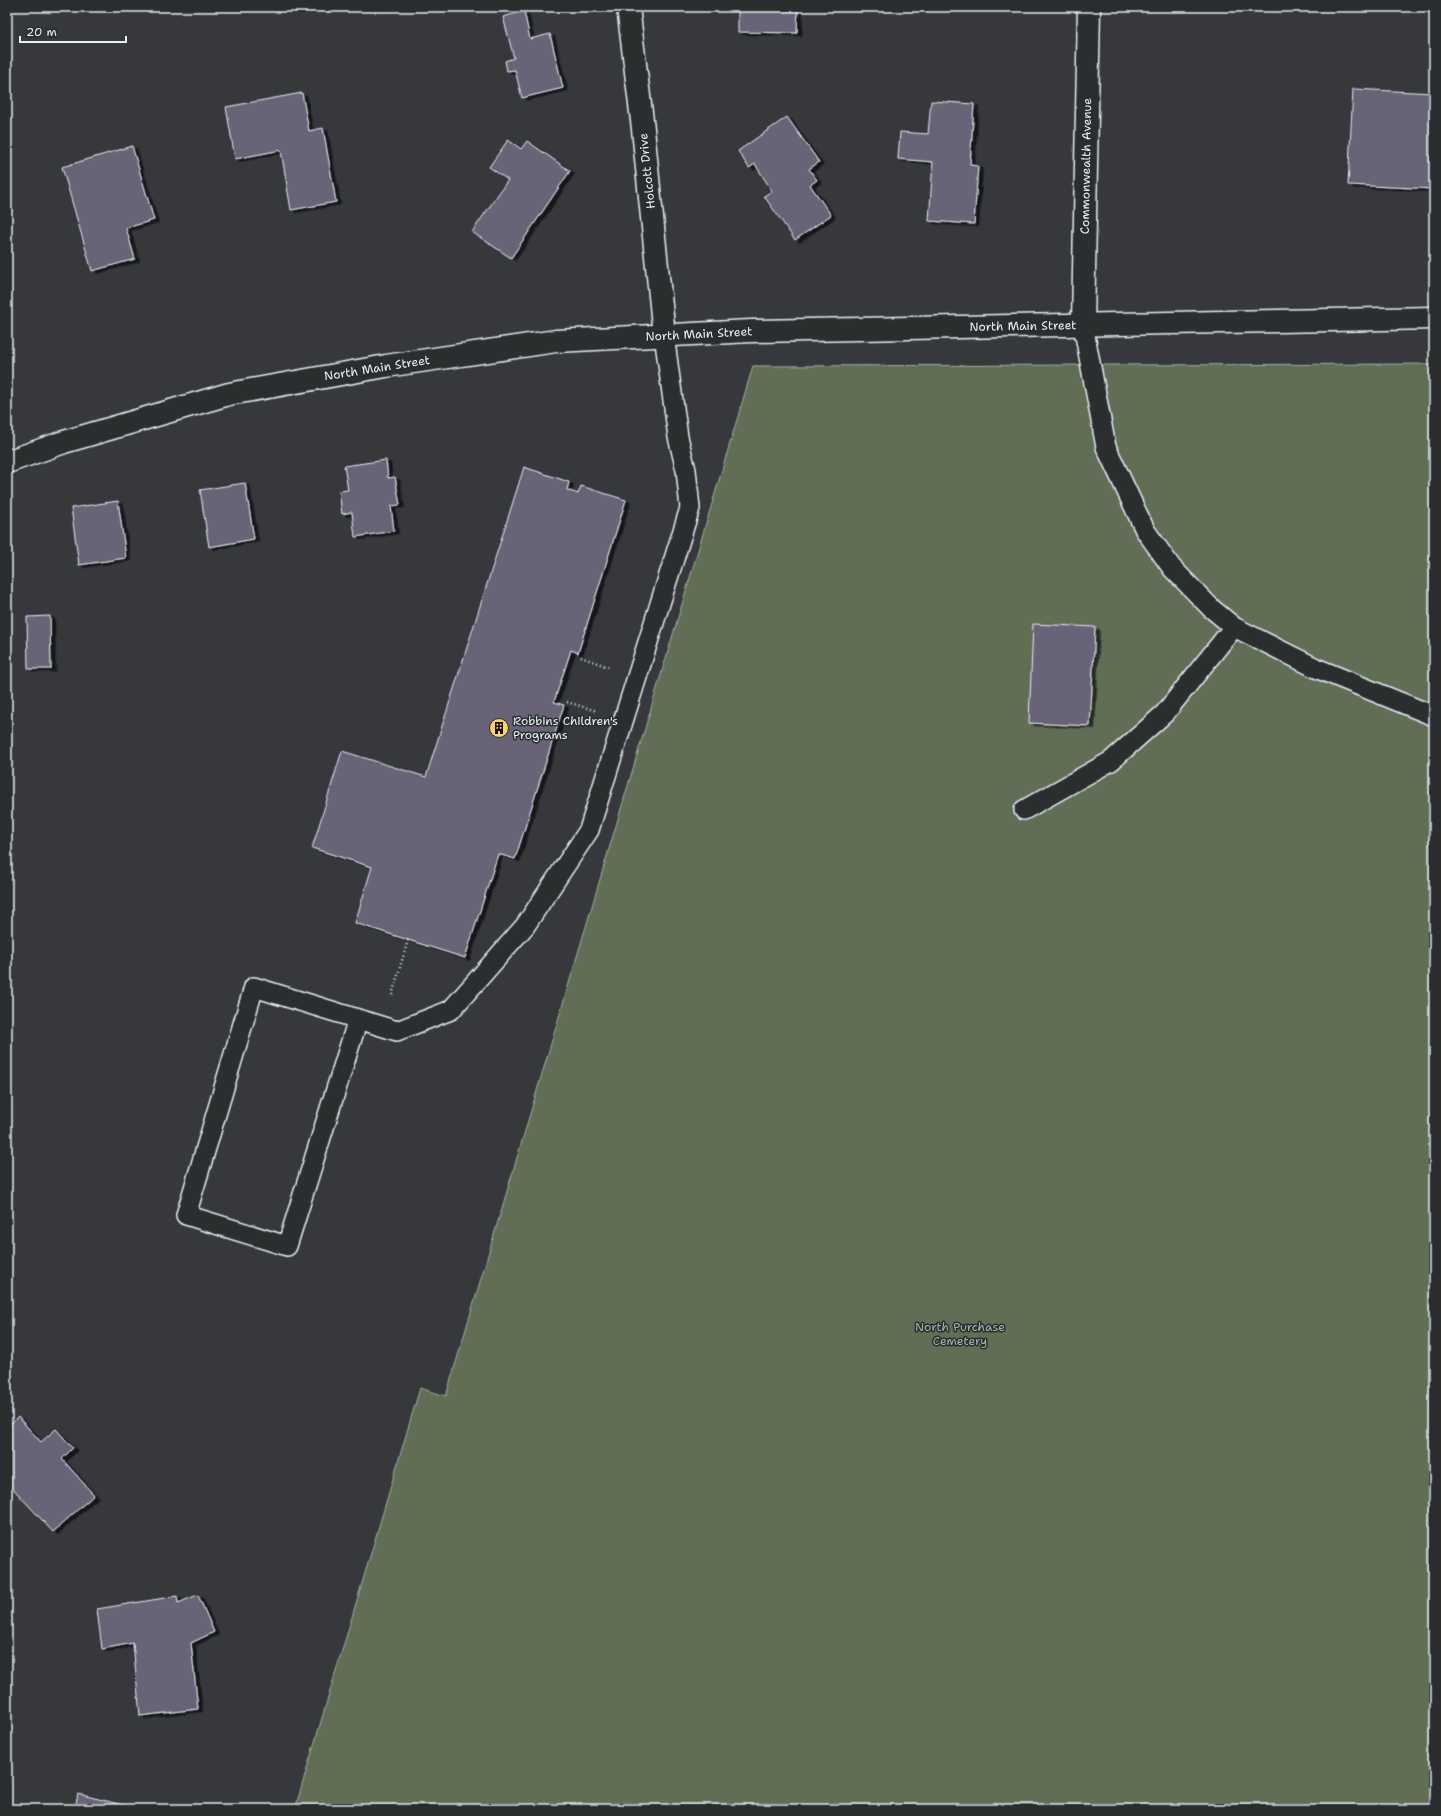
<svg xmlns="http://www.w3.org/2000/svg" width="1441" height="1816" viewBox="0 0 1441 1816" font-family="'Shantell Sans',sans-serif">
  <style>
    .green { fill: #606e56; stroke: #a4b0a7 }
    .building { fill: #686476; stroke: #e8f1f8; filter: url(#shadow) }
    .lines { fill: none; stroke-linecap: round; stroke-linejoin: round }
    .service-casing { stroke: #e8f1f8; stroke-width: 22 }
    .minor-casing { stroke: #e8f1f8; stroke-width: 25 }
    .secondary-casing { stroke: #e8f1f8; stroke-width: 25 }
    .path { stroke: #e8f1f8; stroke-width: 2.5; stroke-dasharray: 1 3; stroke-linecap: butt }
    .service { stroke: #2a2d2e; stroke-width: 19 }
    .minor { stroke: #2a2d2e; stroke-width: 22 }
    .secondary { stroke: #2a2d2e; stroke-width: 22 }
    .labels { text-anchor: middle; stroke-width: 3; stroke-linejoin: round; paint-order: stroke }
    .street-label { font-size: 12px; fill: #e8f1f8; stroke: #2a2d2e }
    .poi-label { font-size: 12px; fill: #e8f1f8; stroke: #2a2d2e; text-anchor: start }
    .park-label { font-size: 12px; fill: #abb6af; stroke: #2a2d2e }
  </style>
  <defs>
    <filter id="shadow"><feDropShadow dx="4.5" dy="2.5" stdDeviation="0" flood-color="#0009"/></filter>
  </defs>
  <rect width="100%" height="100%" fill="#36383c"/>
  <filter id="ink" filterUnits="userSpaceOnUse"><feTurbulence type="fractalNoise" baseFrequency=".025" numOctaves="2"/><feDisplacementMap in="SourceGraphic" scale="8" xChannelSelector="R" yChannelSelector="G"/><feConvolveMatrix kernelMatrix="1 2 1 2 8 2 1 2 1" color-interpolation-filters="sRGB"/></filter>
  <g filter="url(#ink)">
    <path class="green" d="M1434,364V1809H295L420,1388L446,1396L753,366Z"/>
    <path class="building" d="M738,7H798L797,33L738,32Z
      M524,11L530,39L550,34L563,88L522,98L515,70L507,71L505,61L514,58L503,17Z
      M1353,89L1434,93V189L1348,185Z
      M302,93L309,131L323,128L336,202L291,210L281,150L235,159L226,107Z
      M931,101L974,104L970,165L978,166L974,224L929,221L933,162L898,159L900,132L928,134Z
      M787,117L819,162L809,169L817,180L810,185L831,215L795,240L764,196L772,191L755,164L749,168L738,151Z
      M508,140L521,149L527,141L570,171L511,258L472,232L508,180L489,167Z
      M132,146L154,220L126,228L135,259L92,271L62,167Z
      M386,460L388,478L395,477L400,505L391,506L394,531L355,537L352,512L342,514L339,491L348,490L344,466Z
      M524,467L569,482L567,490L578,494L581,486L626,500L578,653L571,650L554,702L564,705L515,859L498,854L465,958L355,923L372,867L312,848L342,751L426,777Z
      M245,483L254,539L209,547L200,490Z
      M118,501L126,558L79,565L71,508Z
      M50,616L51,669H28L27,617Z
      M1033,624L1095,627L1090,726L1029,723Z
      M18,1417L41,1442L56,1429L73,1448L62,1459L94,1495L53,1532L7,1482V1428Z
      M198,1595L214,1632L191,1643L198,1709L140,1716L133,1643L102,1649L97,1609L177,1596L178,1603Z
      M78,1794L123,1805L122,1809H75Z"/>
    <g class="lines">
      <defs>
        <path id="service" d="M1234,627L1316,668L1434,716
          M1024,810L1111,761L1165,713L1234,627L1211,608L1172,568L1145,530L1106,447L1083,325
          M358,1019L287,1246L186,1215L254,987L397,1031L451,1010L525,926L589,830L690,508L686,470L678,437L664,335"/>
        <path id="minor" d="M628,7L643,129L664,335
          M1083,325L1089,7"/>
        <path id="secondary" d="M7,462L64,442L229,394L386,366L556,341L751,331L1434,318"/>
      </defs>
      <use href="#service" class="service-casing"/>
      <use href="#minor" class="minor-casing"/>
      <use href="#secondary" class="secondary-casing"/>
      <path class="path" d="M581,657L611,668
        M567,702L597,711
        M392,995L408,940"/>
      <use href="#service" class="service"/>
      <use href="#minor" class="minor"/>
      <use href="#secondary" class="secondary"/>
    </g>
  </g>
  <defs>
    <symbol id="building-disc" viewBox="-11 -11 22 22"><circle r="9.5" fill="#ffd166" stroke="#2a2d2e"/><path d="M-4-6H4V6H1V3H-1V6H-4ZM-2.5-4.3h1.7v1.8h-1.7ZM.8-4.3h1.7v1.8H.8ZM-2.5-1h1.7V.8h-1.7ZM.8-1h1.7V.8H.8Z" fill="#111"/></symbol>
  </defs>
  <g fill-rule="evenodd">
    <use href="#building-disc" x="488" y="717" width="22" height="22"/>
  </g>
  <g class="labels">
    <g class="street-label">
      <text transform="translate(1086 166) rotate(-89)" y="4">Commonwealth Avenue</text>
      <text transform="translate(647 171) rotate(-96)" y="4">Holcott Drive</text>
      <text transform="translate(1023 326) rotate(-1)" y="4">North Main Street</text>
      <text transform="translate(699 334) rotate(-3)" y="4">North Main Street</text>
      <text transform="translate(377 368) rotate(-9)" y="4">North Main Street</text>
    </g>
    <g class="poi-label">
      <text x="513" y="725">Robbins Children's<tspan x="513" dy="14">Programs</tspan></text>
    </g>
    <g class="park-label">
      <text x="960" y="1331">North Purchase<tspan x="960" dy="14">Cemetery</tspan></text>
    </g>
  </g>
  <rect width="1441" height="1816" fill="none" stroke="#2a2d2e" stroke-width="24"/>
  <rect x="12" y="12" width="1417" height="1792" fill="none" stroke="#e8f1f8" stroke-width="1.5" filter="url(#ink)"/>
  <path d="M20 36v6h106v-6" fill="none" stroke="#e8f1f8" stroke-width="2"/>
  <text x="26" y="36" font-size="12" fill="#e8f1f8" stroke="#2a2d2e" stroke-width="3" paint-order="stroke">20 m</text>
</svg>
